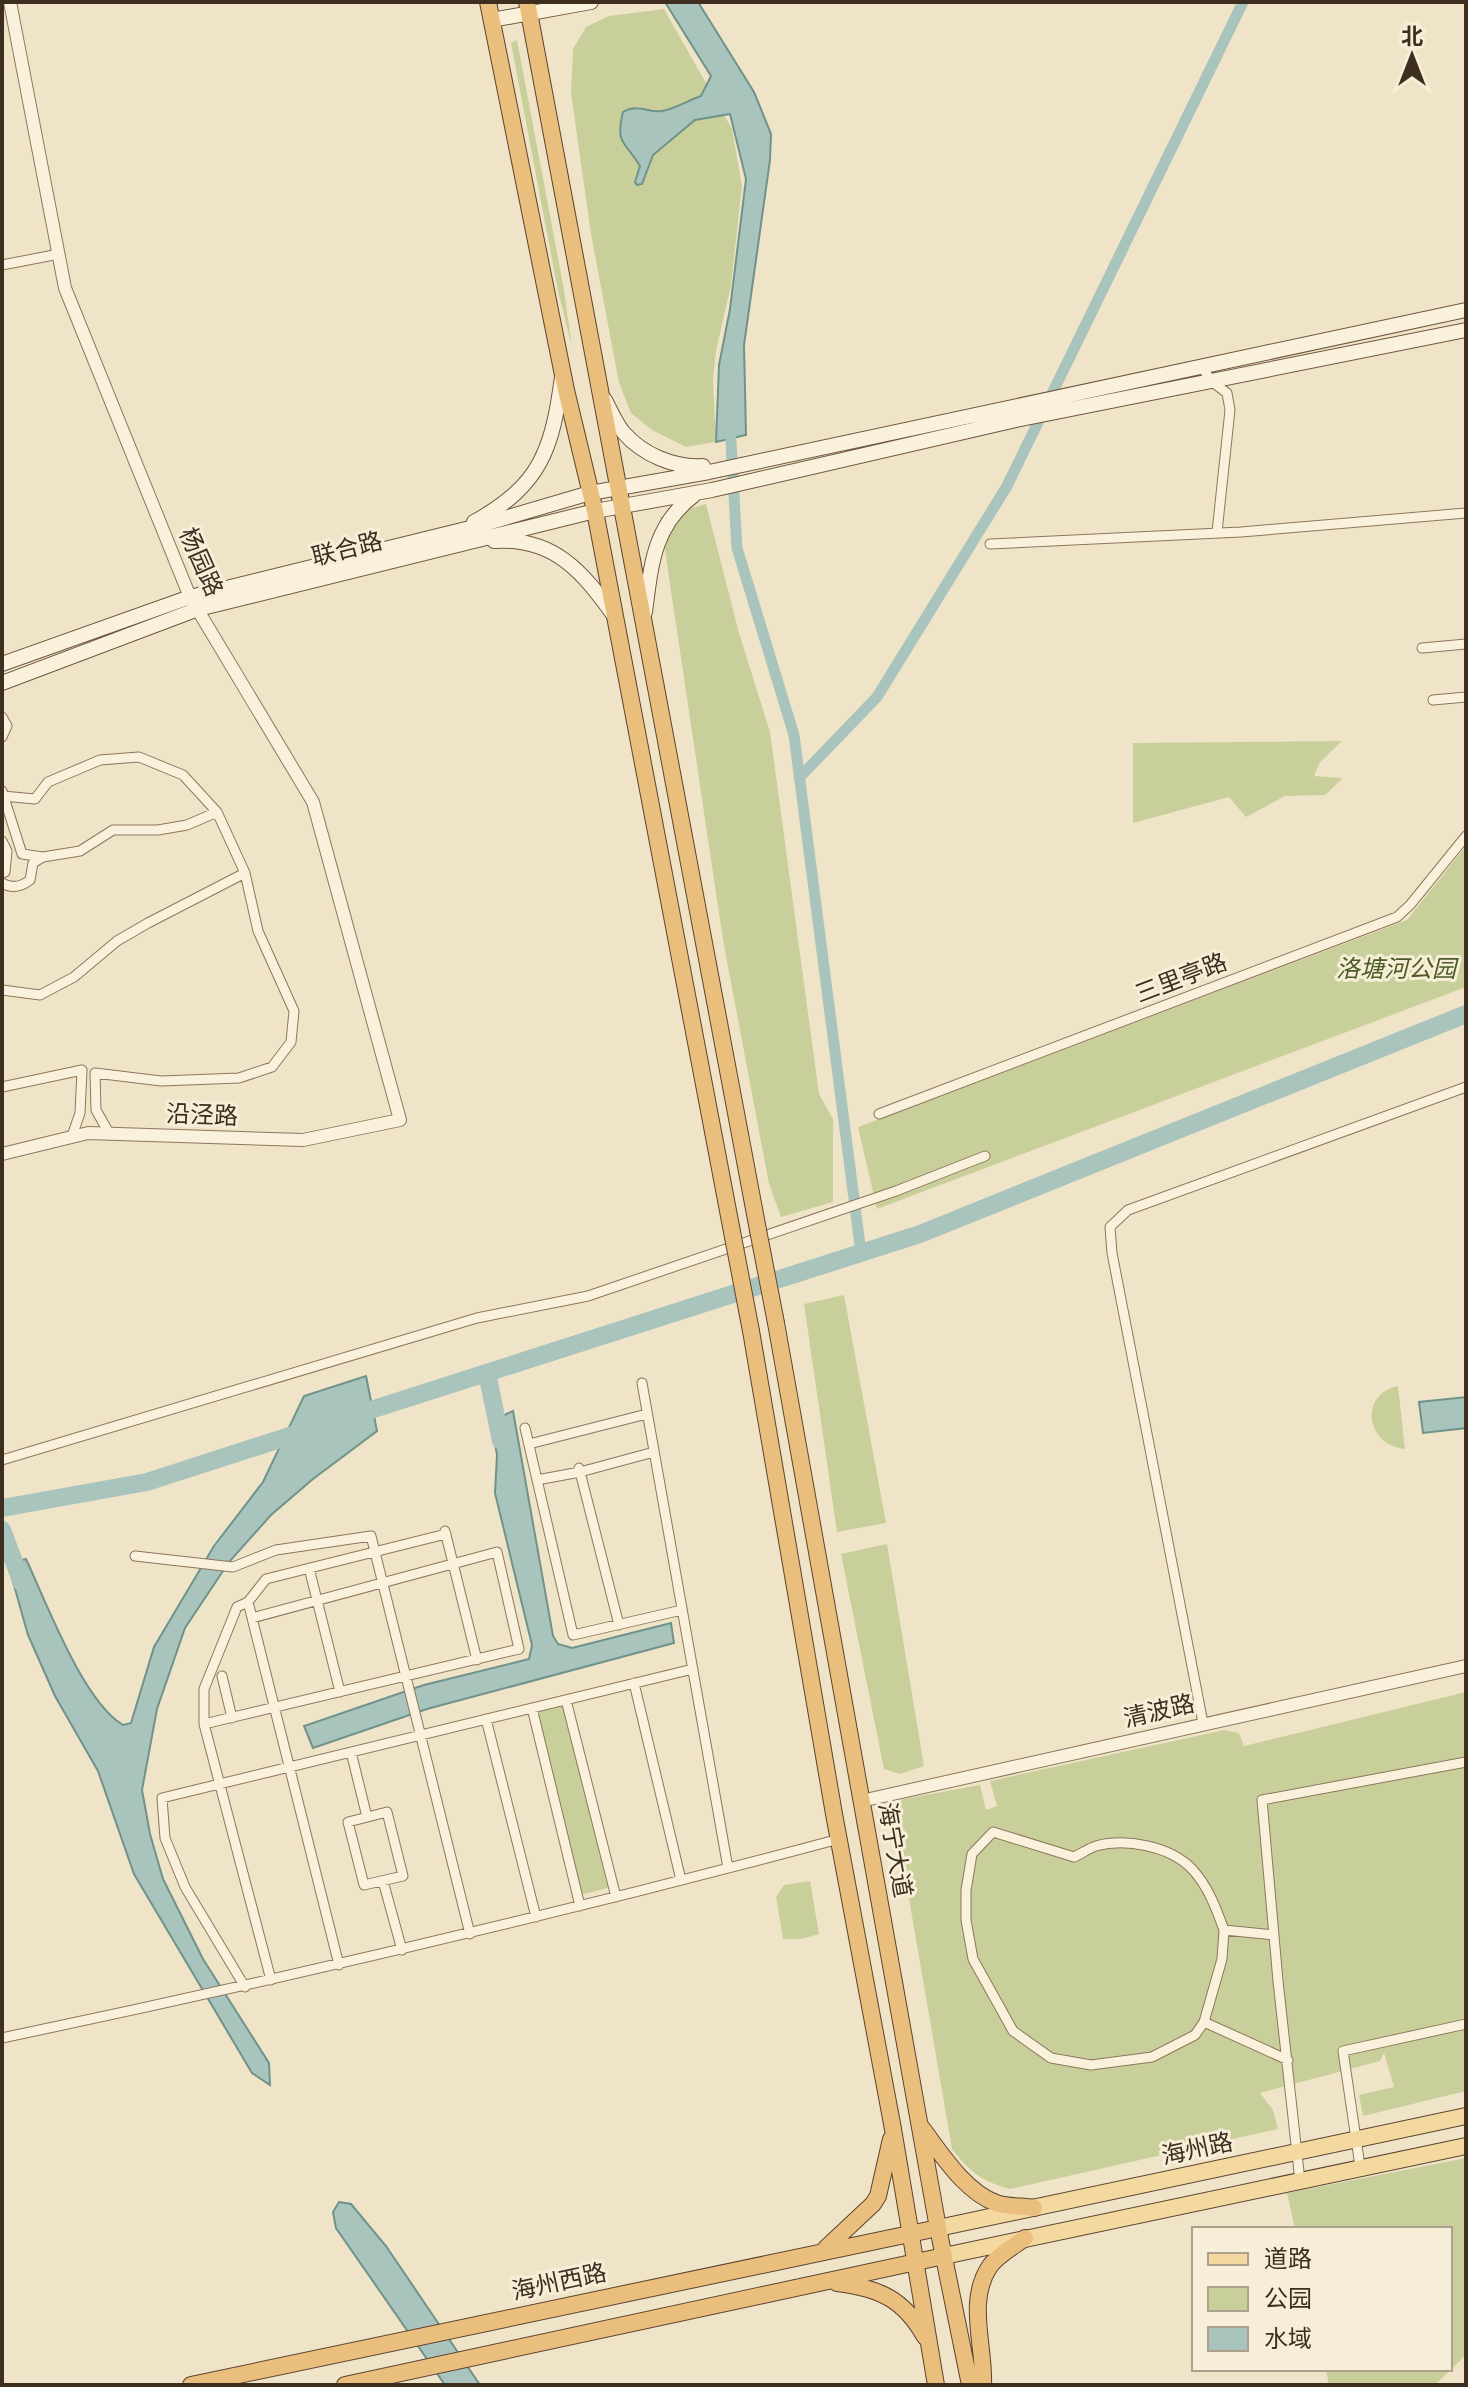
<svg xmlns="http://www.w3.org/2000/svg" width="1468" height="2387" viewBox="0 0 1468 2387" font-family="Literata,'Noto Sans SC',serif">
  <style>
    .green { fill: #c9cf9b }
    .water { fill: #a9c4bc; stroke: #6f938a; stroke-width: 2 }
    .lines { fill: none; stroke-linecap: round; stroke-linejoin: round }
    .canal { stroke: #a9c4bc; stroke-width: 11 }
    .river { stroke: #a9c4bc; stroke-width: 18 }
    .minor-casing { stroke: #8d765c; stroke-width: 11 }
    .tertiary-casing { stroke: #8d765c; stroke-width: 14 }
    .secondary-casing { stroke: #6f573f; stroke-width: 16 }
    .primary-casing { stroke: #5b4430; stroke-width: 18 }
    .trunk-casing { stroke: #5b4430; stroke-width: 18 }
    .minor { stroke: #faf1dc; stroke-width: 9 }
    .tertiary { stroke: #faf1dc; stroke-width: 12 }
    .secondary { stroke: #faf1dc; stroke-width: 14 }
    .primary { stroke: #f3d9a0; stroke-width: 16 }
    .trunk { stroke: #eabe7c; stroke-width: 16 }
    .trunk-bridge-casing { stroke: #5b4430; stroke-width: 18; stroke-linecap: butt }
    .trunk-bridge { stroke: #eabe7c; stroke-width: 16 }
    .labels { text-anchor: middle; stroke-width: 6; stroke-linejoin: round; paint-order: stroke }
    .street-label { font-size: 24px; fill: #3d2e20; stroke: #f7eed8 }
    .park-label { font-size: 24px; font-style: italic; fill: #4d5a26; stroke: #f7eed8 }
  </style>
  <rect width="100%" height="100%" fill="#f0e4c8"/>
  <path class="green" d="M664,9L732,129L742,186L731,285L716,351L713,380L716,442L686,447L652,430L631,413L619,383L591,234L571,93L573,49L586,27L609,16Z
    M517,40L564,290L572,347L558,291L511,43Z
    M706,504L739,633L770,732L819,1094L833,1119V1202L781,1217L769,1184L723,940L660,517Z
    M1342,741L1320,762L1314,776L1343,778L1325,795L1285,796L1246,817L1229,797L1133,823V743Z
    M1466,846V987L877,1209L858,1127L1407,920Z
    M844,1295L886,1523L837,1532L804,1304Z
    M1398,1386L1405,1449C1365,1445 1359,1394 1398,1386Z
    M887,1544L924,1766L900,1774L884,1769L841,1554Z
    M1466,1692V2091L1363,2116L1359,2095L1394,2087L1384,2053L1380,2061L1260,2093L1273,2110L1278,2129L1010,2189C981,2181 970,2172 952,2149L894,1811L903,1799L980,1785L986,1810L997,1806L990,1781L1224,1730L1239,1733L1244,1746Z
    M563,1706L608,1888L580,1895L536,1711Z
    M810,1881L819,1934L802,1939H783L776,1897L784,1885Z
    M1466,2158V2355L1435,2385H1329L1326,2369H1450V2229H1295L1287,2193Z"/>
  <path class="water" d="M665,2H698L754,92L771,134L770,160L744,345L746,435L716,442L719,365L730,309L746,179L730,114L695,120L653,155L642,184L637,185L635,182L640,166C625,141 615,145 623,112C637,103 648,113 662,111C675,109 689,100 701,96L711,76Z
    M366,1376L377,1431L313,1479L271,1515L229,1562L185,1628L157,1709L142,1790L150,1834L163,1879L203,1959L269,2063L270,2085L252,2073L134,1874L98,1771L55,1696L28,1635L8,1564L26,1559C46,1602 83,1701 123,1725L131,1723L154,1647L214,1546L263,1482L304,1396Z
    M1466,1397V1428L1423,1433L1419,1402Z
    M513,1411L553,1636L558,1644L572,1648L671,1623L674,1643L427,1709L313,1748L304,1726L424,1685L529,1659L532,1645L495,1493L497,1455L491,1421Z
    M339,2202L351,2204L386,2246L480,2385H445L336,2228L333,2212Z"/>
  <g class="lines">
    <path class="canal" d="M730,425L737,548L794,735L861,1253
      M799,778L877,697L1007,486L1243,2"/>
    <path class="river" d="M487,1373L501,1441
      M352,1416L920,1234L1466,1014
      M2,1508L147,1482L305,1431
      M2,1530L22,1583"/>
    <defs>
      <path id="minor" d="M2,265L59,254
        M1202,367L1211,381L1227,393L1230,410L1217,532
        M990,544L1241,532L1466,513
        M1422,648L1466,644
        M1433,700L1466,697
        M2,717L7,726L2,737
        M2,791L22,854L43,857L80,851L113,830H158L187,825L217,812L245,873L258,931L294,1011L291,1042L272,1067L239,1078L161,1081L95,1073L96,1110L109,1133
        M3,796L35,799L48,782L100,760L139,757L183,775L217,812
        M2,841L7,851L5,872L2,873
        M2,883C12,889 21,887 30,880L33,863L43,857
        M2,990L40,995L74,977L117,941L148,923L245,873
        M2,1087L82,1070L80,1113L72,1136
        M879,1114L1397,917L1410,905L1466,836
        M642,1383L728,1868
        M525,1428L573,1635L682,1610
        M529,1444L647,1414
        M2,1460L477,1318L588,1296L896,1191L985,1156
        M579,1468L619,1625
        M537,1480L580,1472L654,1452
        M445,1531L477,1660
        M135,1556L233,1567L276,1550L371,1536L470,1934
        M309,1568L340,1692
        M248,1602L339,1965
        M222,1676L232,1718
        M634,1683L681,1880
        M566,1700L616,1897
        M532,1708L580,1906
        M486,1719L536,1917
        M1203,1723L1112,1253L1110,1227L1128,1210L1466,1087
        M204,1724L519,1649L497,1552L252,1618
        M351,1752L367,1817
        M387,1812L403,1876L364,1885L348,1822Z
        M383,1881L402,1950
        M1274,1935L1224,1930C1216,1908 1208,1886 1192,1869C1170,1846 1126,1838 1096,1846C1089,1848 1081,1854 1074,1857L993,1832L972,1854L966,1890V1920L973,1959L1013,2031L1051,2058L1091,2065L1152,2057L1195,2035L1204,2022L1288,2060
        M271,1980L204,1724V1689L237,1607L248,1602L266,1579L446,1534
        M245,1987L185,1887L165,1838L162,1798L693,1669
        M1204,2022L1222,1959L1224,1930
        M2,2038C283,1979 562,1913 839,1839
        M1360,2166L1343,2051L1466,2024
        M1300,2181L1278,1981L1262,1800L1466,1762"/>
      <path id="tertiary" d="M2,1154L88,1133L303,1140L400,1120L313,802L190,597L65,288L10,2
        M861,1801L1466,1666"/>
      <path id="secondary" d="M492,20L591,2
        M605,400C611,411 616,424 624,433C643,455 675,468 703,466
        M474,522C541,485 552,450 562,377
        M494,541C554,537 583,572 615,617
        M645,612C651,567 653,526 693,496
        M2,664L190,597L474,527L590,493L709,472L1466,310
        M2,683L198,609L595,511L712,490L1016,420L1466,330"/>
      <path id="primary" d="M938,2228L1466,2116
        M944,2256L1466,2146"/>
      <path id="trunk" d="M488,2L566,390L595,511L733,1237
        M527,2L758,1230
        M776,1323L938,2228L970,2385
        M751,1331L834,1814L893,2129L936,2385
        M921,2127C941,2153 964,2191 996,2203C1007,2207 1022,2206 1034,2208
        M826,2248L873,2204L878,2196L891,2139
        M837,2283C879,2288 904,2299 925,2337
        M191,2385L938,2228
        M345,2385L944,2256
        M983,2385C985,2346 966,2301 990,2266C998,2255 1014,2246 1025,2238"/>
    </defs>
    <use href="#minor" class="minor-casing"/>
    <use href="#tertiary" class="tertiary-casing"/>
    <use href="#secondary" class="secondary-casing"/>
    <use href="#primary" class="primary-casing"/>
    <use href="#trunk" class="trunk-casing"/>
    <use href="#minor" class="minor"/>
    <use href="#tertiary" class="tertiary"/>
    <use href="#secondary" class="secondary"/>
    <use href="#primary" class="primary"/>
    <use href="#trunk" class="trunk"/>
    <defs>
      <path id="trunk-bridge" d="M758,1230L776,1323
        M733,1237L751,1331"/>
    </defs>
    <use href="#trunk-bridge" class="trunk-bridge-casing"/>
    <use href="#trunk-bridge" class="trunk-bridge"/>
  </g>
  <g class="labels">
    <g class="street-label">
      <text transform="translate(347 549) rotate(-14)" y="8">联合路</text>
      <text transform="translate(201 562) rotate(66)" y="8">杨园路</text>
      <text transform="translate(1181 978) rotate(-21)" y="8">三里亭路</text>
      <text transform="translate(202 1115) rotate(2)" y="8">沿泾路</text>
      <text transform="translate(1159 1711) rotate(-13)" y="8">清波路</text>
      <text transform="translate(895 1850) rotate(80)" y="8">海宁大道</text>
      <text transform="translate(1197 2149) rotate(-12)" y="8">海州路</text>
      <text transform="translate(559 2282) rotate(-12)" y="8">海州西路</text>
    </g>
    <g class="park-label">
      <text x="1396" y="977">洛塘河公园</text>
    </g>
  </g>
  <rect width="1468" height="2387" fill="none" stroke="#3d2e20" stroke-width="8"/>
  <rect x="1192" y="2227" width="260" height="144" fill="#f7eed8" stroke="#ada18e" stroke-width="2"/>
  <rect x="1208" y="2253" width="40" height="12" fill="#f3d9a0" stroke="#ada18e" stroke-width="2"/>
  <text x="1264" y="2267" font-size="24" fill="#3d2e20">道路</text>
  <rect x="1208" y="2287" width="40" height="24" fill="#c9cf9b" stroke="#ada18e" stroke-width="2"/>
  <text x="1264" y="2307" font-size="24" fill="#3d2e20">公园</text>
  <rect x="1208" y="2327" width="40" height="24" fill="#a9c4bc" stroke="#ada18e" stroke-width="2"/>
  <text x="1264" y="2347" font-size="24" fill="#3d2e20">水域</text>
  <g transform="translate(1412 56)" stroke="#f7eed8" stroke-width="6" paint-order="stroke">
  <path d="M0-6L14 30L0 20L-14 30Z" fill="#3d2e20"/>
  <text y="-12" font-size="22" font-weight="bold" text-anchor="middle" fill="#3d2e20">北</text>
  </g>
</svg>
